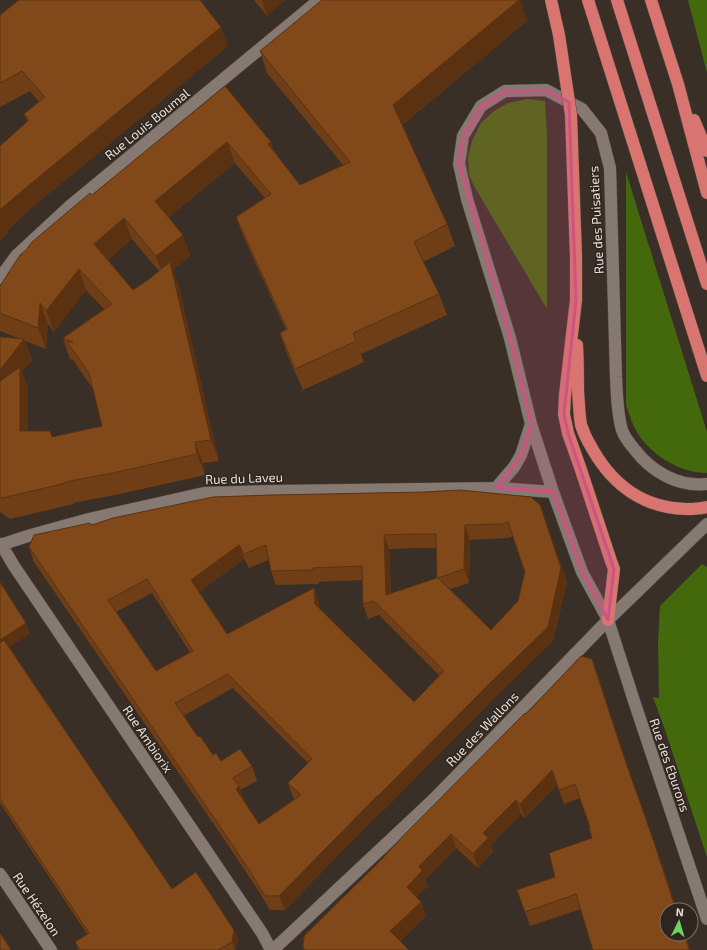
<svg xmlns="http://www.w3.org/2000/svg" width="707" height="950" viewBox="0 0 707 950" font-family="'Exo 2',sans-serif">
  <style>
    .green { fill: #44680c }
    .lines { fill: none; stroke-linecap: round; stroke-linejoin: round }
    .street-casing { stroke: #544b45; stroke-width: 13 }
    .highway-casing { stroke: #544b45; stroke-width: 13 }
    .street { stroke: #867971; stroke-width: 12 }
    .highway { stroke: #d87571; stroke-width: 12 }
    .highway-bridge-casing { stroke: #544b45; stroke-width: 13; stroke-linecap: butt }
    .highway-bridge { stroke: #d87571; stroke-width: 12 }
    .wall { fill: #6f3e16; fill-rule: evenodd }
    .shaded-wall { fill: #5a3212 }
    .building { fill: #81481a; stroke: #5a3212; fill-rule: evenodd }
    .marked { fill: #cd5481; fill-opacity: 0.2; stroke: #cd5481; stroke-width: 3; stroke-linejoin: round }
    .labels { text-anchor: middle; stroke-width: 3; stroke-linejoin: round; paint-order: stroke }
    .street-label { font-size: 13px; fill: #e7e0db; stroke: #2f251e }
  </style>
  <rect width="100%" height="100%" fill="#392f27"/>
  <path class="green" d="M688,0H707V73Z
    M527,99L545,101L547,136V309L474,186L469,175L468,156L472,141L481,123L494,111L508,103Z
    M626,172L707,432V473C681,473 655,457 640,437C633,427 630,416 626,405Z
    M702,564L707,567V857L664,727L653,697L659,698L658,641L660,606Z"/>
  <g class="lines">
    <defs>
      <path id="street" d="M0,278L16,256L71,205L319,0
        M707,484C678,487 652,472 635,450C630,444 624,437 622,430C617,413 617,395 616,377L610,168L601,133L582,109L546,90L505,91L481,106L463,136L459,164L467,199L510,338L531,424L553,492L582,572L608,620L635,704L707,919
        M496,488L514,467L521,455L531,424
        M1,544L14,566L262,933L271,950
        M0,545L31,535L89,519L204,493L276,491L496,488L553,492
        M0,874L51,950
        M273,950L434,799L608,620L707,524"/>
      <path id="highway" d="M588,0L707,376
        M617,0L707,284
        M651,0L678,84L707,193
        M694,120L707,151
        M576,300L565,395L564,414L568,433L581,470L611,561L614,569L608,620
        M577,345C578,361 578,376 578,391C579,402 579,414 581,425C584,434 588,442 593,450C613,485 644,508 686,509C693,509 700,509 707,507"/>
    </defs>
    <use href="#street" class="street-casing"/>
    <use href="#highway" class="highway-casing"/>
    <use href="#street" class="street"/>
    <use href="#highway" class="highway"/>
    <defs>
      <path id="highway-bridge" d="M551,0L559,35L571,115L576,257V300"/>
    </defs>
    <use href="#highway-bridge" class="highway-bridge-casing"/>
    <use href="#highway-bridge" class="highway-bridge"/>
  </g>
  <path class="wall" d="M254,0H285L267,16Z
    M0,15L228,46L29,210L7,231L8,233L0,241L27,121L24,114L39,102L30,91L0,107Z
    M527,21L402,125L447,224L455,246L423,262L439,294L447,315L361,354L364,362L303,390L287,354L280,333L286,330L244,238L236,217L265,198L235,163L169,217L183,235L190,256L173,270L178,283L219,461L203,463L205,475L120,494L73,503L74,504L10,519L0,512V337L18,338L0,331V286L92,195L225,86L300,185L343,165L267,73L260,51ZM132,239L159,271L148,280L133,290L108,260ZM86,290L104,309L63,338L70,359L74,360L75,363L93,389L102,426L52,437L50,431H28V388L22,372L32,360L25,341L46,349L48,324L54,332Z
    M540,505L567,582L553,641L495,697L384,810L383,809L285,910H270L258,890L224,839L34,562L29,547L92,525ZM513,536L525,572L518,601L491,630L450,589L469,583L470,540L508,538ZM417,548H437V578L391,594L389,549ZM244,559L249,568L269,560L271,571L276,585L319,584L318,582L362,580L363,604L368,619L379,615L440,676L414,702L319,608V603L314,588L227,634L199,592ZM152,593L190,652L156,671L116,612ZM233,688L308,763L288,783L293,797L295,799L259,824L243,801L244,800L240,790L257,781L252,766L221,761L213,755L198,737L183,716Z
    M0,582L30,634L9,647L172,889L238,939L235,950H78L75,942L87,934L0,803Z
    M592,659L629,771L659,856L677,910H667V934H685L690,950L581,909L530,926L517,890L555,877L592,838L590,827L580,798L564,804L557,785L525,818L521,814L491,845L493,852L478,868L456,848L425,879L428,886L416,897L421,902L426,916L400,941L409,950H304L303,947L381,860L526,714Z"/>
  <path class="shaded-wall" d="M262,0H285L267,16Z
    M519,0H520L527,21L400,126L393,105Z
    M221,27L228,46L29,210L7,231L8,233L0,241V210L22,191Z
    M227,142L235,163L163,222L155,201Z
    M271,142L279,163L268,144Z
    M124,218L132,239L102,265L94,244Z
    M183,235L190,256L173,270L178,283L219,461L211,440L164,277L156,256Z
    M79,269L86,290L54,332L46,311Z
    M40,303L48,324L46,349L38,328Z
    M24,339L32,360L22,372L28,388V452L0,401V370Z
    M195,442L203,463L205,475L197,454Z
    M540,505L567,582L553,641L495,697L384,810L378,796L490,683L548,627Z
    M465,525L470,540L469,583L464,569Z
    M384,535L389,549L391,609L386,595Z
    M239,545L244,559L196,594L191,580Z
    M314,588L319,603L320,618L315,604Z
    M26,623L30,634L0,653V640Z
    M592,659L629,771L659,856L677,910H676L624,757Z
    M552,770L558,784L525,818L520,804Z
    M239,786L244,800L241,803L236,789Z
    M378,795L383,809L285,910L279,896Z
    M516,800L521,814L491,845L493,852L478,868L473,854L483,833Z
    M451,834L456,848L425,879L428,886L412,901L407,887L419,866Z
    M421,902L426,916L396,945L390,931Z
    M234,930L238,939L235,950L232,942Z"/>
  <path class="building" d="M19,0H200L221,27L22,191L0,210V146L29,120L24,114L45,97L22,71L0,83V15Z
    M322,0H519L393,105L447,224L414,242L439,294L353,333L356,341L295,369L280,333L287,329L236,217L271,194L227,142L155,201L183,235L156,256L124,218L94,244L133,290L148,280L170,262L211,440L195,442L197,454L113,473L65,482L66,483L2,498L0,497V381L20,367V431H50L52,437L102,426L89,373L67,342H73L63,338L112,304L79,269L46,311L40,303L38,328L0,313V286L20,255L26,250L32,242L90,193L92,195L225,86L271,142L268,144L300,185L350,162L260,51Z
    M0,337L24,339L0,370Z
    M460,490L531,497L540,505L561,568L548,627L490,683L378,796V795L279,896H265L253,876L219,825L29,547L34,535L90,523L92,525L113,518L213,497L272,495L424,492ZM508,522L525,572L518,601L491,630L438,578L464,569L465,525L503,524ZM412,534H436L437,578L386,595L384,535ZM239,545L244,554L266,545L271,571L313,570V568L362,566L363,604L374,601L444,671L414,702L315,604L314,588L227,634L191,580ZM147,579L193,651L156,671L108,600ZM228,674L312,759L288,783L301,795L259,824L236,789L239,786L233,778L252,766L240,749L221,761L216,753L213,755L200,736L198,737L175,703Z
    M0,582L26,623L0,640Z
    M4,640L172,889L196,872L234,930L232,942L218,950H80L75,942L89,933L0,799V643Z
    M581,656L592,659L624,757L654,842L676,910H667V934H684L689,950H593L589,937L576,894L525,912L517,890L555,877L549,853L592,838L589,828L590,827L575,784L559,790L552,770L520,804L516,800L483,833L488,838L473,854L451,834L419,866L422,871L407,887L421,902L390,931L409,950H305L303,947L304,936L381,860L403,836L525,713L526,714Z
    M0,933L11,950H0Z"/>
  <path class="marked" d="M546,90L569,102L576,300L564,414L568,433L614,569L608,620L582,572L553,492L496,488L521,455L531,424L510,338L459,164L463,136L481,106L505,91Z"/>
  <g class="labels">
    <g class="street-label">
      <text transform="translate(147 124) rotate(-39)" y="5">Rue Louis Boumal</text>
      <text transform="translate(596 220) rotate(-93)" y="5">Rue des Puisatiers</text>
      <text transform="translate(244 478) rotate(-2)" y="5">Rue du Laveu</text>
      <text transform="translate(482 729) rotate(-46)" y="5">Rue des Wallons</text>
      <text transform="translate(148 739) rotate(56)" y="5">Rue Ambiorix</text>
      <text transform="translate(670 765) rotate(71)" y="5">Rue des Eburons</text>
      <text transform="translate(37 904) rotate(56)" y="5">Rue Hézelon</text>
    </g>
  </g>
  <g transform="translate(679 922) rotate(5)"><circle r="19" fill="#2f251e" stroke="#79706a"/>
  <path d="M0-3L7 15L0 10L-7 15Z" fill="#71d25e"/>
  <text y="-6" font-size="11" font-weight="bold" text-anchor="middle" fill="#e7e0db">N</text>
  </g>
</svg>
